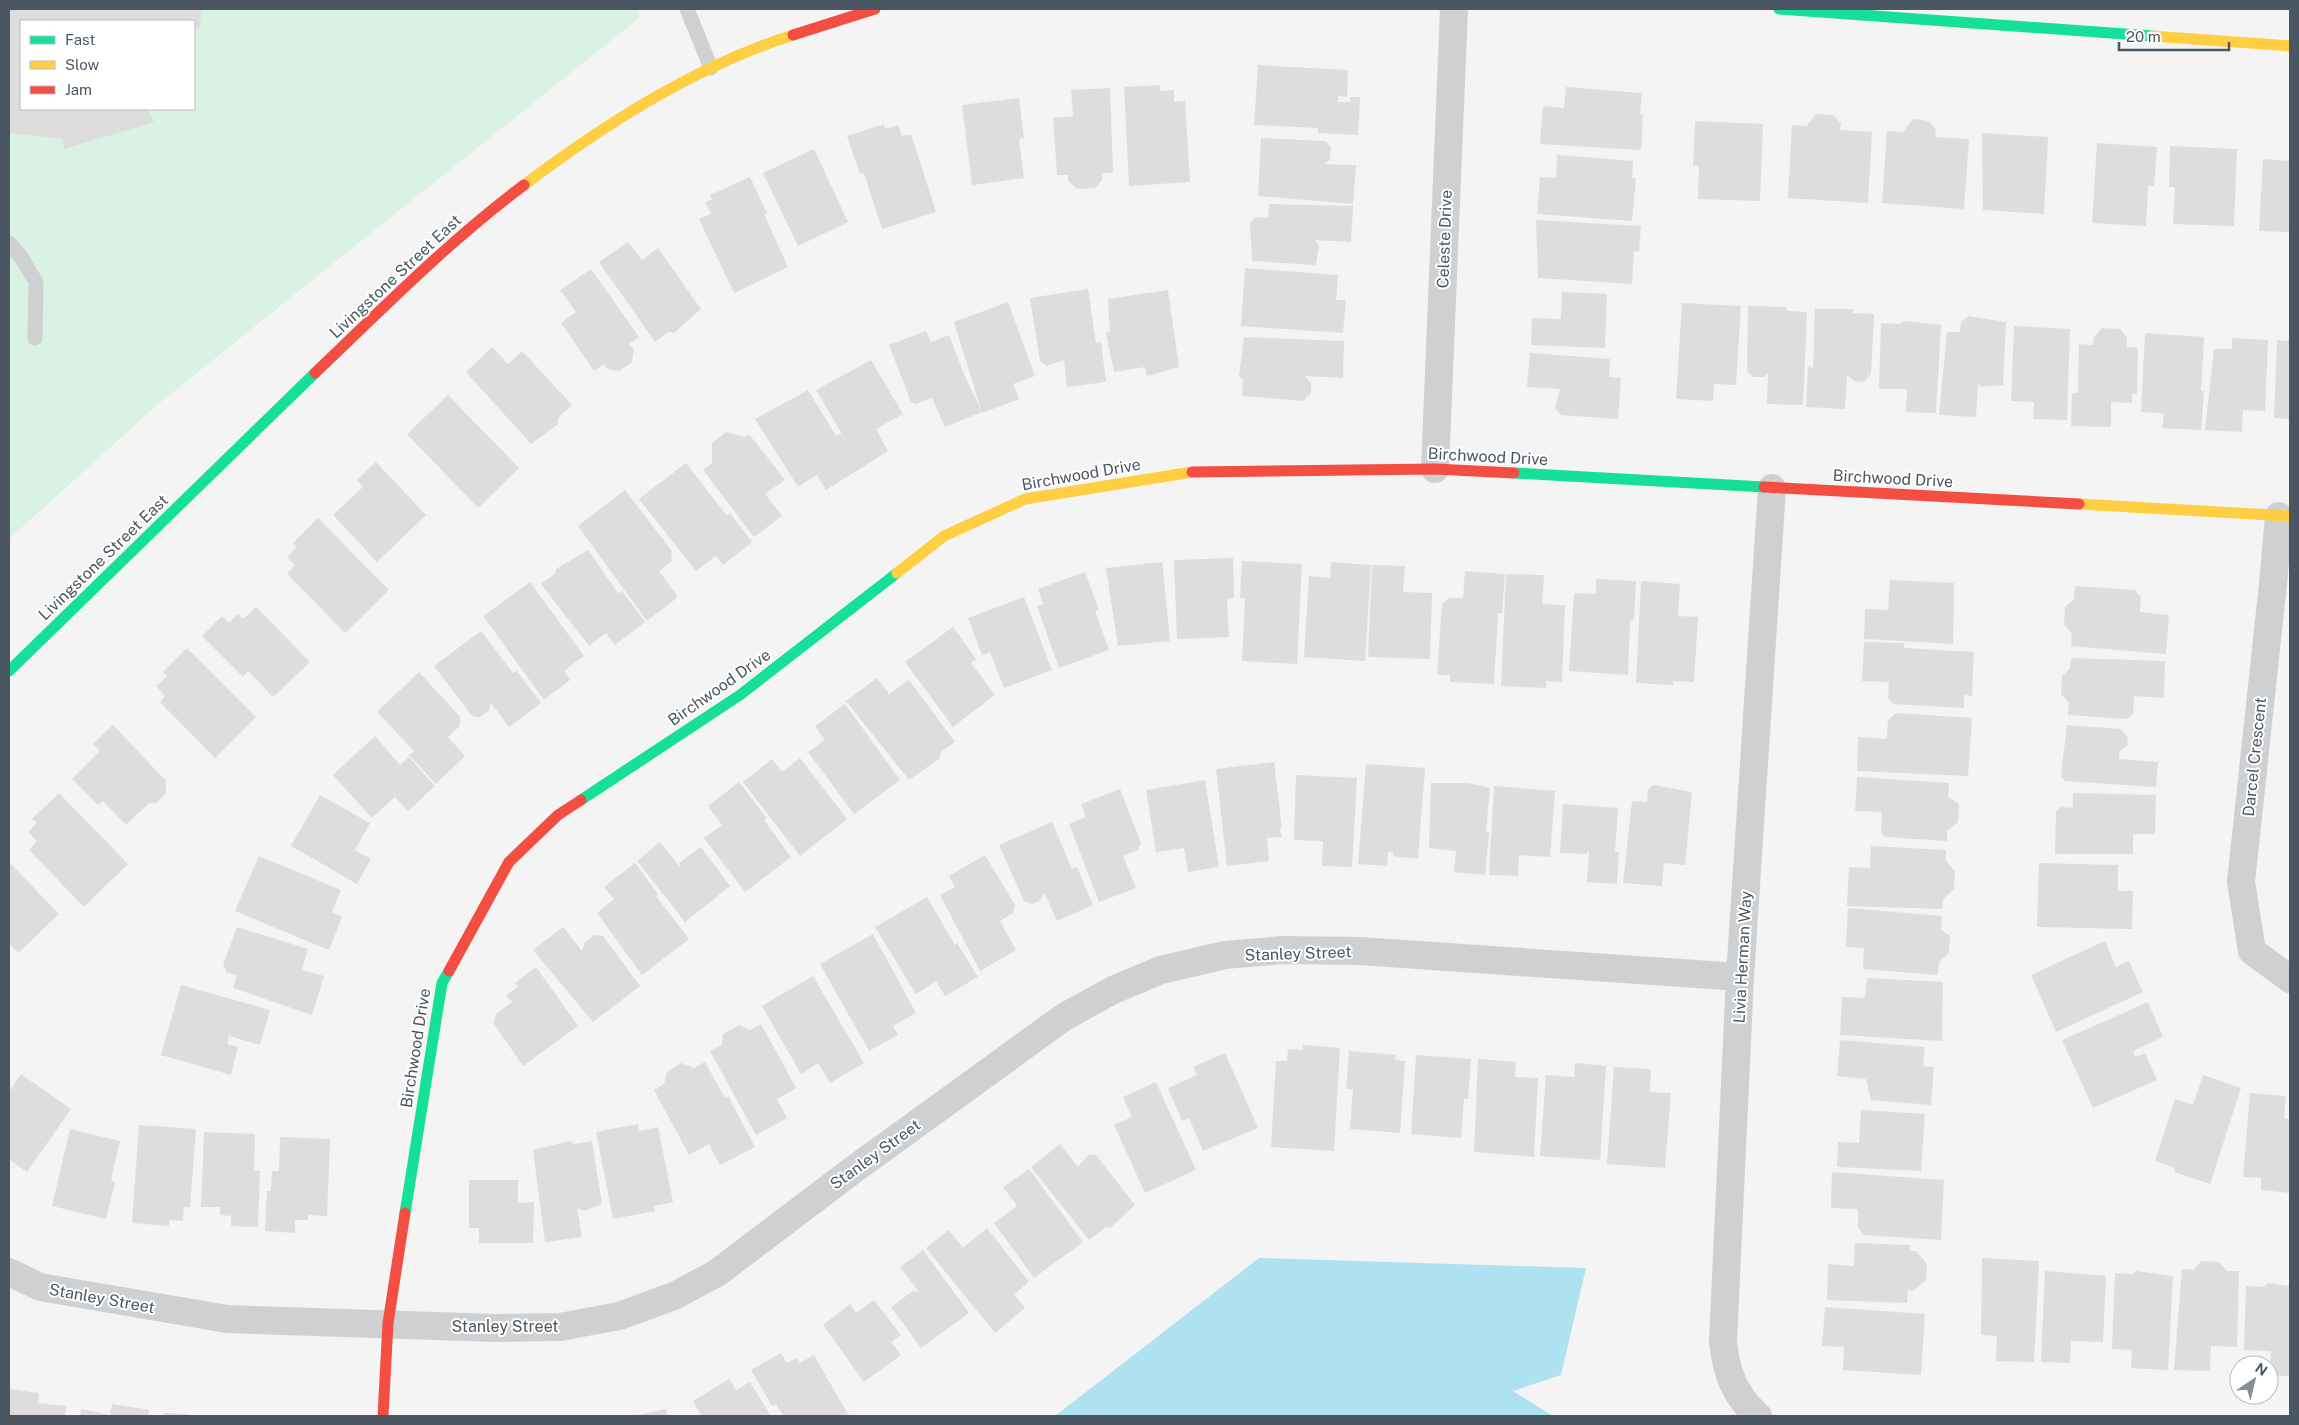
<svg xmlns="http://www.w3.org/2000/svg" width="2299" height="1425" viewBox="0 0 2299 1425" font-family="'Public Sans',sans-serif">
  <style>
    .green { fill: #d9f2e3; fill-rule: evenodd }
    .water { fill: #aee2f0 }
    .building { fill: #ddddde }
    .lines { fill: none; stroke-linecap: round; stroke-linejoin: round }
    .lane { stroke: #ced0d2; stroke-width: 15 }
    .street { stroke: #ced0d2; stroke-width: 28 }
    .fast { stroke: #16e098; stroke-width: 11 }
    .slow { stroke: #ffcf43; stroke-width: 11 }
    .jam { stroke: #f24e42; stroke-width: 11 }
    .labels { text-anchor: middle; stroke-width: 4; stroke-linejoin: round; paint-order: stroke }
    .street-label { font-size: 16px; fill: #4a5661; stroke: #fff }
  </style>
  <rect width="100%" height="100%" fill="#f4f4f4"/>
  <path class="green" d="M9,9H638L639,18L157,405L9,539ZM21,21H194V109H21Z"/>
  <path class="water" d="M1259,1258L1586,1268L1561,1375L1513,1391L1553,1416H1055Z"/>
  <path class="building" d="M9,9H201L200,28L194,27V21H21V109H148L154,122L64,149L63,139L9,133Z
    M1258,65L1348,70L1347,97L1338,96V102H1350V97H1360L1358,135L1318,133V128L1254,125Z
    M1160,85V91L1174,90V102L1185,101L1190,182L1129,186L1124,87Z
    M1566,87L1642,93L1640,114H1643L1641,150L1540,144L1543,106L1564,108Z
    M1110,88L1113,173H1102V180L1095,188L1077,189L1068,181V175H1057L1053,118L1073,116L1071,90Z
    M1019,98L1024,138L1019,139L1024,178L972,185L962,105Z
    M1816,114L1833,115L1841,123L1840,130L1872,132L1868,203L1788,198L1792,125L1807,126Z
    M1913,119L1928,121L1936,129L1935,137L1969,139L1964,209L1882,203L1887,131L1903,132Z
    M1695,121L1763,124L1760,201L1698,199L1699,166H1693Z
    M884,124L885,129L898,125L902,136L911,134L936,212L882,229L864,173L860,174L847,136Z
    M1982,133L2048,137L2044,214L1983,210Z
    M1261,138L1326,141L1331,147L1330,159L1325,164L1356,165L1353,204L1258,196Z
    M2097,143L2157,147L2154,186H2148L2146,226L2092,223Z
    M2170,146L2237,149L2234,226L2173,224L2175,187H2169Z
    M814,149L848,222L798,246L763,173Z
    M1557,155L1633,161L1632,178H1636L1632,221L1537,214L1540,177L1556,178Z
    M2263,159L2290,161V232L2259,231Z
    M750,177L767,213L764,214L788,267L734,293L699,219L711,214L705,202L712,199L710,195Z
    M1269,204L1353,206L1351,242L1315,240L1319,245L1316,265L1252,261L1250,223L1256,217L1268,218Z
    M1536,220L1641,226L1639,252L1634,251L1632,284L1538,278Z
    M628,242L642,260L658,248L701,309L674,333L668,332L655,342L599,262Z
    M1245,268L1338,275L1336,300H1346L1343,333L1241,326Z
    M591,269L639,337L629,344L634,350L632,362L619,371L607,369L604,364L594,371L561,323L576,312L560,290Z
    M1088,289L1096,343L1101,342L1106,382L1067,387L1064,360L1047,366L1040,361L1030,298Z
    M1168,290L1179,367L1147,376L1145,367L1114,372L1106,333L1110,332L1108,299Z
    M1562,292L1607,294L1605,348L1531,345L1532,318L1561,319Z
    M1008,302L1035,376L1013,384L1019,399L982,413L954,322Z
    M1682,303L1741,306L1736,385L1714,384L1713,401L1676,399Z
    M1748,306L1786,307L1788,311L1807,312L1803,405L1767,404L1768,373L1764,377H1753L1747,371Z
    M1815,309H1853V313L1874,314L1871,374L1864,382L1854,381L1847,375L1845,409L1806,407L1808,367L1813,368Z
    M1968,316L2006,322L2003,385L1981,387L1978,384L1976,417L1939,415L1947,332H1960L1961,322Z
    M1904,321L1941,325L1936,413L1906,412L1907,389H1879L1881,323L1900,324Z
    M2014,326L2070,329L2067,420L2033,419L2034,402L2011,401Z
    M2102,328L2120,329L2127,338V347L2138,348L2137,394H2132V403L2111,402V427L2071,426L2072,393H2078L2079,344L2093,345L2094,337Z
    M926,331L931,342L949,335L964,374L982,412L945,427L932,398L915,404L911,402L889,345Z
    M2145,333L2204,337L2201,391H2204L2201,430L2162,428L2164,413L2141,412Z
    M1244,337L1344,341L1343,378L1305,376L1311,383V394L1303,401L1242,396L1243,380L1239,376Z
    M2232,338L2268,340L2265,411L2243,410L2242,432L2205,430L2214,349H2232Z
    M2277,340L2290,341V419L2274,418Z
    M492,347L508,364L522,351L572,405L558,418V424L531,444L466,372Z
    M1530,353L1610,359L1609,377L1621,378L1618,419L1561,415L1555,408L1560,389L1527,387Z
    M871,360L903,414L876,429L888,451L826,490L817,475L798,487L755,419L808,390L836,436L841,433L853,453L816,390Z
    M448,395L519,468L478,508L407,434Z
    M726,432L745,437L749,434L785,480L765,494L782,516L754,537L703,470L712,463V443Z
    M376,462L426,515L377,562L333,515L363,487L357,480Z
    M686,463L727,516L730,513L752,542L723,565L716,556L696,571L639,499Z
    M625,490L672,551L671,562L659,571L678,597L647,621L578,526Z
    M318,518L389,590L345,633L287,574L295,565L287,557L297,547L293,543Z
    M588,550L618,593L622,591L645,622L615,645L606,633L589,646L541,584L555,574L556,569Z
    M1233,558L1234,598L1227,599L1229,637L1177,639L1174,560Z
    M1242,561L1302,564L1297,664L1242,661L1245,598H1240Z
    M1162,562L1170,641L1118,646L1106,568Z
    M1331,562L1371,565L1365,661L1304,657L1309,576L1330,578Z
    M1372,565L1405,566L1403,592L1432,593L1430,659L1368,657Z
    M1465,571L1505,574L1502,613H1498L1494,684L1450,682V675H1437L1442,604L1449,598H1463Z
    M1085,572L1099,610L1095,611L1109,650L1059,668L1037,606L1043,604L1038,589Z
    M1506,574L1544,575L1542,604L1565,605L1562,682L1546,681V688L1501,686Z
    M1596,579L1636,581L1634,620H1630L1628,675L1569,671L1574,593L1596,594Z
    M1890,580L1954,583L1953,644L1864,639L1865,609L1888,610Z
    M1641,581L1680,584L1678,616L1698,617L1694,682L1673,681V685L1636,683Z
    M530,582L584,656L564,671L570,680L544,700L483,616Z
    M2075,586L2135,590L2141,597L2140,612L2169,615L2166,654L2071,646L2072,634L2064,624L2065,607L2074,599Z
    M1024,597L1052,670L1004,688L990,652L982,655L968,618Z
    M256,607L310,662L273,697L248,671L243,677L202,636L222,616L229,623L238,614L243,619Z
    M953,627L976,659L971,663L995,695L953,727L905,662Z
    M481,631L513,673L517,671L541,703L509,727L491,703L489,710L480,717L472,716L434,666Z
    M1864,642L1904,643V648L1974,652L1972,696L1964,695V708L1894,704L1888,698L1889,682L1862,681Z
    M187,648L256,717L215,758L160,702L165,696L156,686L167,676L163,672Z
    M2071,658L2165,661L2164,698L2134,696L2133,714L2127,719L2068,715L2069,703L2061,694L2062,676L2070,668Z
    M419,672L460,717V726L448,737L465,756L436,784L409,755L414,751L377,712Z
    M877,678L889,694L909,680L955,742L941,752L940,758L909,780L846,701Z
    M845,704L900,780L854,814L808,752L825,740L815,726Z
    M1896,713L1972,718L1968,776L1857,771L1858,737L1887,739L1888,720Z
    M113,725L166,781V793L156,803H149L126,825L103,801L98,805L72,779L100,751L93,744Z
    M2067,725L2121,729L2128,737L2127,746L2119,752V759L2158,762L2156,787L2065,781L2061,776Z
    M375,736L400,765L409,757L435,786L408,811L395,797L372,818L333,775Z
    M800,758L847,819L800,856L743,782L772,759L782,772Z
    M1274,762L1282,828H1279L1282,837L1267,838L1269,861L1227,866L1216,769Z
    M1366,764L1425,768L1418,859L1393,856L1394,853L1388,852L1387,866L1358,864Z
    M1296,775L1357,778L1352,867L1322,866L1323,841L1294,840Z
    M1857,777L1949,783L1948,797L1959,804L1958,822L1947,831V841L1885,837L1881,832L1882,812L1855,811Z
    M1205,780L1219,867L1188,872L1184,848L1156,852L1146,790Z
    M739,782L767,818L764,820L791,857L745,892L704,838L722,825L708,806Z
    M1431,783H1468L1490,788L1486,831L1489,832L1485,875L1454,872L1456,851L1429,848Z
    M1653,785L1692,792L1685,865L1664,863L1662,886L1623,883L1632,801L1647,802L1648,790Z
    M1494,786L1555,791L1550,857L1519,855L1518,876L1489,875Z
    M1120,789L1141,843L1138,850L1123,856L1136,888L1099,902L1069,824L1086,817L1081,804Z
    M59,793L128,864L84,907L29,850L37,841L28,832L37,823L32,819Z
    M2073,793L2156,795L2155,834H2133V854H2055L2056,812L2061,807L2073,808Z
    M320,795L370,823L355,850L371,859L357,884L291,846Z
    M1563,804L1618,808L1615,852H1619L1617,884L1587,882L1589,850L1586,854L1560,853Z
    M1052,822L1072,869L1077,867L1093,905L1057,921L1044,892L1041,900L1032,904L1024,901L999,845Z
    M660,842L681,868L679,863L701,847L730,886L685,922L637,861Z
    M1871,846L1946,850V861L1955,871L1954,889L1943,899L1942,909L1847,906L1849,867L1870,868Z
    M985,855L1015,905L1013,913L1000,921L1016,950L980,971L940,895L955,887L949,876Z
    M259,856L341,890L332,912L342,917L329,950L235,911Z
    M9,862L59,914L18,953L9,943Z
    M635,863L658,894L656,896L689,939L642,975L597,913L614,899L604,887Z
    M2039,863L2118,865V891H2133L2132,929L2037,927Z
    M927,897L955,945L957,943L978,977L945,996L936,981L916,994L875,927Z
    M1848,908L1942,916L1941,930L1950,936L1949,953L1939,962L1938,975L1863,969L1864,948L1846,947Z
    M237,927L308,949L302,970L324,976L312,1015L233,988L237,975L227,973L223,965Z
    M563,927L582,951L585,942L594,935L603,936L640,986L593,1022L533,950Z
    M873,934L916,1013L893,1026L898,1035L869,1051L820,964Z
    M2105,941L2116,967L2129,961L2143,992L2056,1032L2031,975Z
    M536,967L578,1026L523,1066L494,1024L496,1014L512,1002L506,995L518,987L515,983Z
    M813,976L864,1063L830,1083L818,1063L801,1074L762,1006Z
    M1867,978L1943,982L1942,1041L1840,1035L1842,997L1865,998Z
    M181,985L270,1010L260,1045L229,1036L227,1044L238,1047L231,1075L161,1055Z
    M2148,1002L2163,1037L2133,1051L2135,1057L2145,1053L2157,1080L2093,1108L2062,1040Z
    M761,1024L796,1088L777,1099L787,1118L756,1135L710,1051L722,1045L723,1034L739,1025L750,1030Z
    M1840,1040L1925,1047L1923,1066L1934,1067L1931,1105L1871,1100L1866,1079L1837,1076Z
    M1303,1045L1340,1048L1334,1151L1271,1147L1276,1061H1287L1288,1049L1303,1050Z
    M1349,1051L1396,1055L1395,1060L1405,1061L1400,1133L1350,1129L1353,1089H1346Z
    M1225,1053L1258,1128L1203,1151L1189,1118L1182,1121L1168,1088L1197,1075L1193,1067Z
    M1416,1055L1471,1059L1468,1099H1464L1461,1138L1411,1134Z
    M1478,1059L1516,1062L1515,1077L1538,1078L1534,1157L1474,1152Z
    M705,1062L725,1098L728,1096L755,1147L720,1165L709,1144L689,1155L654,1090L664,1084L667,1072L681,1063L694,1068Z
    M1575,1063L1606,1066L1600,1160L1540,1156L1546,1075L1574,1077Z
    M1614,1067L1651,1069L1650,1092L1671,1093L1665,1168L1607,1164Z
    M21,1074L71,1109L27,1172L9,1159V1092Z
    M2203,1075L2241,1088L2210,1184L2174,1172L2175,1168L2155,1161L2175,1099L2193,1105Z
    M1156,1082L1196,1170L1145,1193L1114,1125L1132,1117L1123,1097Z
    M2250,1093L2286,1096L2284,1118L2290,1119V1193L2261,1190V1178L2243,1177Z
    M1861,1110L1925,1114L1921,1171L1837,1167L1838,1142L1859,1143Z
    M638,1124L639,1131L658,1127L673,1202L654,1206L655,1211L613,1219L596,1132Z
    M139,1125L196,1129L190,1207H184L183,1221L169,1220V1226L132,1223Z
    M70,1129L120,1141L111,1180L115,1182L106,1219L52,1206Z
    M204,1132L255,1134L254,1171H260L258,1227L231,1226V1216L220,1215V1207H201Z
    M280,1137L330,1139L327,1216L308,1215V1220H295V1233L265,1231L267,1191H271L272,1171H279Z
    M570,1141L574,1144L592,1141L602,1204L584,1211L577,1208L582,1237L545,1242L533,1150Z
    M1060,1144L1078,1167L1089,1154L1096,1155L1135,1205L1110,1228L1106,1227L1089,1240L1031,1167Z
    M1029,1169L1083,1242L1034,1278L994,1223L1017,1206L1003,1187Z
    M1832,1172L1944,1180L1941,1240L1864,1235L1858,1227V1209L1831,1208Z
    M469,1180H518V1203L534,1202L533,1243H479V1228H469Z
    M987,1228L1029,1282L1014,1294L1025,1308L995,1333L926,1248L949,1230L963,1248Z
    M1855,1243L1910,1245V1251H1916L1927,1264L1926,1280L1913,1291L1908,1290L1907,1303L1827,1300L1828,1264L1854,1266Z
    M923,1250L969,1313L921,1348L891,1307L913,1291L919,1292L900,1267Z
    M1982,1258L2039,1261L2034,1362L1996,1361L1997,1336L1981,1335Z
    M2201,1261L2219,1262L2227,1271H2239L2237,1347L2211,1346L2210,1371L2174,1370L2182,1269L2194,1270Z
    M2045,1271L2106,1276L2103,1342L2071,1341L2070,1363L2041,1362Z
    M2136,1271L2173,1276L2168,1370L2131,1368L2132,1350L2112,1349L2115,1273L2132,1274Z
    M2268,1283L2290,1286V1376H2270L2271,1351L2244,1350L2246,1286L2264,1287Z
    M874,1300L901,1335L891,1342L901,1355L864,1382L823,1325L850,1304L856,1313Z
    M1825,1307L1925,1314L1921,1375L1843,1370L1844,1347L1822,1346Z
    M781,1353L787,1363L797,1358L800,1363L814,1355L849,1416H783L776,1404L772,1406L751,1370Z
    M729,1379L736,1390L750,1382L771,1416H702L693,1401Z
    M9,1389L39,1393L38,1403L66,1406L65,1416H9Z
    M112,1404L149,1410L148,1416H80L81,1409L110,1415Z
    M666,1409L668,1416H637V1415Z
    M164,1413L188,1414V1416H164Z"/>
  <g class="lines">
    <path class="lane" d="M687,9L711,68
      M9,243L21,257L36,282L35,338"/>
    <path class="street" d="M1435,469L1454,9
      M2279,516L2273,584L2241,882L2252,951L2290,979
      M9,1272L40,1287L227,1319L495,1328L560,1327L619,1316L674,1296L717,1273L853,1170L1064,1017L1113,990L1161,970L1225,955L1283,950L1359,951L1740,977
      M1758,1416C1734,1395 1726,1372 1723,1341L1740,977L1772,488"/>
    <path class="fast" d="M1779,9L2152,36
      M1514,473L1764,487
      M9,671L315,373
      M581,800L740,695L897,573
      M405,1213L442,983L449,971"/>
    <path class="slow" d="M2152,36L2290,46
      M524,185C603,125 698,65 793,35
      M2079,504L2290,516
      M897,573L944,536L1025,499L1192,472"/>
    <path class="jam" d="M793,35L875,9
      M315,373C383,308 449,241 524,185
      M1192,472L1435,469L1514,473
      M1764,487L2079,504
      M449,971L509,862L558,815L581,800
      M383,1416L388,1323L405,1213"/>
  </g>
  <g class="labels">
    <g class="street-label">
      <text transform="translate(1444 239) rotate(-88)" y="6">Celeste Drive</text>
      <text transform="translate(395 276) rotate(-43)" y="6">Livingstone Street East</text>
      <text transform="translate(1488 456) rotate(3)" y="6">Birchwood Drive</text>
      <text transform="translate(1081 474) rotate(-10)" y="6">Birchwood Drive</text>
      <text transform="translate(1893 478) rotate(3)" y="6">Birchwood Drive</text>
      <text transform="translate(103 557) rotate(-44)" y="6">Livingstone Street East</text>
      <text transform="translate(719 687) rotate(-35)" y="6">Birchwood Drive</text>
      <text transform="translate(2254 757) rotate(-84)" y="6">Darcel Crescent</text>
      <text transform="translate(1298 953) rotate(-2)" y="6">Stanley Street</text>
      <text transform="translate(1742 957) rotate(-87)" y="6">Livia Herman Way</text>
      <text transform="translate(415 1048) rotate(-81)" y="6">Birchwood Drive</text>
      <text transform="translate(875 1154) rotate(-36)" y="6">Stanley Street</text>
      <text transform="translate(102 1298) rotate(10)" y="6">Stanley Street</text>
      <text x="505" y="1332">Stanley Street</text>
    </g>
  </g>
  <rect width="2299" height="1425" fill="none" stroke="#4a5661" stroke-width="20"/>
  <rect x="20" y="20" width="175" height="90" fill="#ffffff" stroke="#b7bbc0"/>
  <rect x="30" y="36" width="25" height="8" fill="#16e098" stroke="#b7bbc0"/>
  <text x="65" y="45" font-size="15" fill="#4a5661">Fast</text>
  <rect x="30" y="61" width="25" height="8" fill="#ffcf43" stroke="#b7bbc0"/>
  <text x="65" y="70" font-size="15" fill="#4a5661">Slow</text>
  <rect x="30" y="86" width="25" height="8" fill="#f24e42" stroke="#b7bbc0"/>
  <text x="65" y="95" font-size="15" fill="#4a5661">Jam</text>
  <g transform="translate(2254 1380) rotate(35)"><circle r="24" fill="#ffffff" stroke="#b7bbc0"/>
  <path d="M0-4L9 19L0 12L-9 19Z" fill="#868d94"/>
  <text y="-8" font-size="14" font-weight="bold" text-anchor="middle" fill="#4a5661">N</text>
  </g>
  <path d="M2119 42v8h110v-8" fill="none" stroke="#4a5661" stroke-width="2.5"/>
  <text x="2126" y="42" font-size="15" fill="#4a5661" stroke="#ffffff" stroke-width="4" paint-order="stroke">20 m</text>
</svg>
